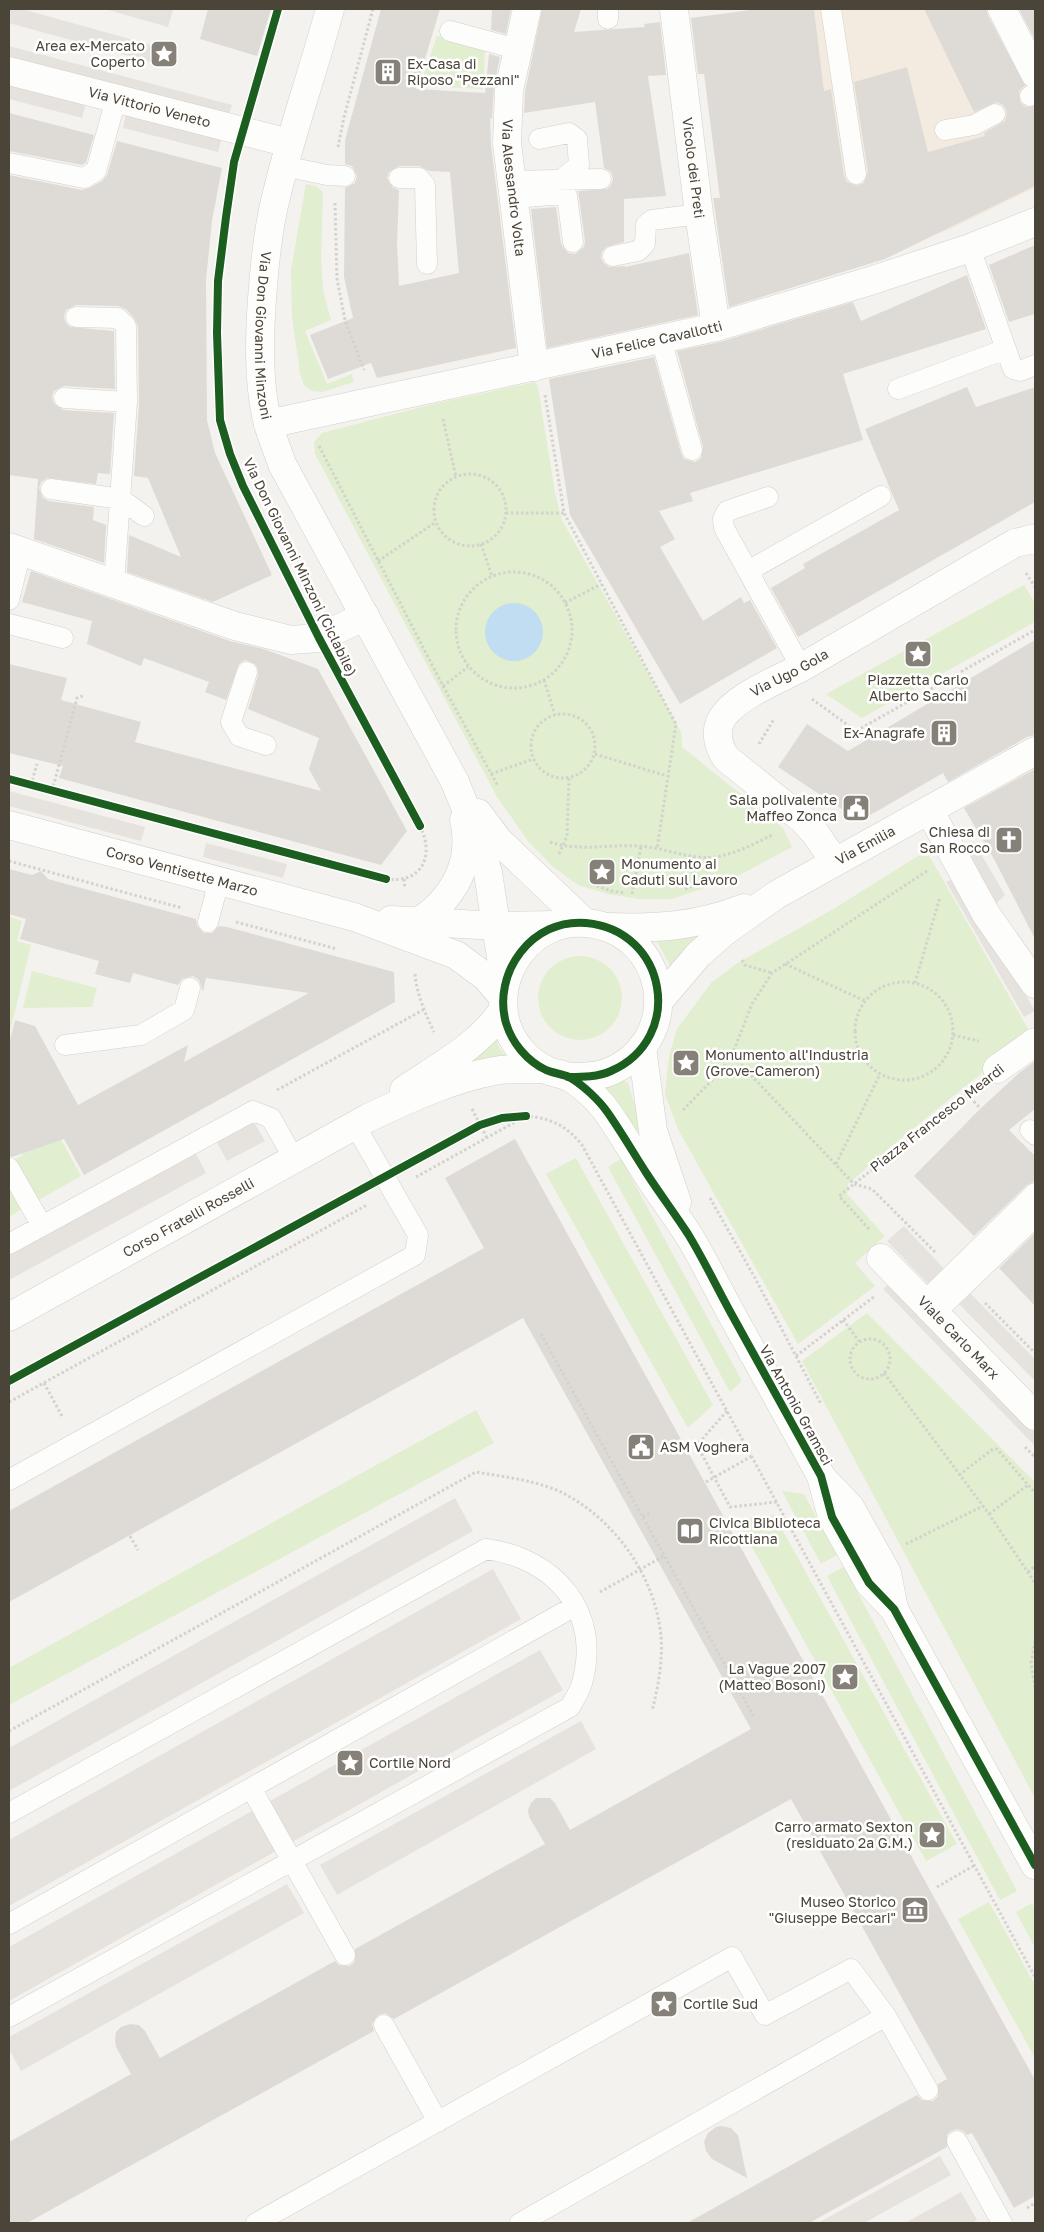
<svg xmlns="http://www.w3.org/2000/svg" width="1044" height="2232" viewBox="0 0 1044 2232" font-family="'Golos Text',sans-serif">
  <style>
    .commercial { fill: #f3ebdf }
    .green { fill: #e1eecf }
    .parking { fill: #e6e3df }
    .water { fill: #c0ddf1 }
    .building { fill: #dedbd6; fill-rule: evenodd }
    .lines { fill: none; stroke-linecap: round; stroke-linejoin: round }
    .lane-casing { stroke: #d2d0cb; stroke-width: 21 }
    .street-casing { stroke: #d2d0cb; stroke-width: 29 }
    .path { stroke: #d3d2cc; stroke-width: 3; stroke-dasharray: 2.5 2.5; stroke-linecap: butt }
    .lane { stroke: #fdfdfc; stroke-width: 20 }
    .street { stroke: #fdfdfc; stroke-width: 28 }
    .cycleway-casing { stroke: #fff; stroke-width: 11 }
    .cycleway { stroke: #1b5e20; stroke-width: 8 }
    .labels { text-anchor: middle; stroke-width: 5; stroke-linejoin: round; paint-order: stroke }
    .poi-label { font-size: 14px; fill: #4b4439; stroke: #fff; text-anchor: end }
    .street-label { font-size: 14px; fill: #4b4439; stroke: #fff }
  </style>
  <rect width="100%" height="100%" fill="#f4f2ee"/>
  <path class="commercial" d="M814,9H987L1035,98V188L949,230L845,264Z"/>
  <path class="green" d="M437,36L485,50L483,89L420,86Z
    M306,184L316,186L323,192L321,259L323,290L331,320L305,331L327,384L352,374L354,382L322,392L312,391L304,385L300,374L292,317L291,270Z
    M535,382L538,387L555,493L562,520L681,732L682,747L783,828L792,847L734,878L672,899H639L608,894L578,885L552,866L528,841L497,797L315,454L314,442L322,433L433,404Z
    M1024,585L1035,603V622L862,718L826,694Z
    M918,856H929L935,866L1028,1029V1036L894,1144L848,1184L847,1194L885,1236L855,1263L875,1286L798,1344L678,1129L665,1094L669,1056L677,1029L711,983L736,964L835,908Z
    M9,917L22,921L17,941L31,945L9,1036Z
    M711,925L671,967L657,942Z
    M538 998a42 42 0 1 1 84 0a42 42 0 1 1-84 0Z
    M32,971L97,988L92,1007L23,1008Z
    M495,1036L499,1048L508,1058L459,1070Z
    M624,1081L628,1083L642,1127L633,1133L603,1092L605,1088Z
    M30,1082L81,1176L35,1202L12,1161L23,1155L9,1128V1094Z
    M576,1158L713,1405L688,1428L546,1174Z
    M621,1159L742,1381L730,1392L608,1167Z
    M9,1179L25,1207L9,1217Z
    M867,1313L1035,1482V1798L802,1361Z
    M476,1410L494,1443L9,1705V1668Z
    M782,1491L804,1494L837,1555L821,1564Z
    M774,1515L957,1844L926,1861L737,1520Z
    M844,1567L1017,1891L1000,1900L827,1576Z
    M989,1902L1035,1985V2058L958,1919Z
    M1032,1903L1035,1909V1948L1016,1912Z"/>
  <path class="parking" d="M9,9H22L162,48L158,64L9,23Z
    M105,9H173L168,27Z
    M9,46L232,105L227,120L9,63Z
    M9,83L86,103L82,118L9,99Z
    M126,113L222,137L218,152L123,128Z
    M9,791L145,827L141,841L9,806Z
    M974,842L1005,895L989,910L958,855Z
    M206,843L287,864L283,878L203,857Z
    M957,876L1035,1011L1024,1017L946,882Z
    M251,1117L265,1141L227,1161L214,1137Z
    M193,1148L206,1173L9,1280V1249Z
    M904,1226L948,1273L932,1288L887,1241Z
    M892,1282L1035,1430V1446L883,1289Z
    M968,1291L1035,1359V1381L957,1302Z
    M455,1498L473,1531L9,1791V1748Z
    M493,1569L521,1619L9,1906V1840Z
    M540,1650L563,1690L9,2001V1947Z
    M581,1721L596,1749L337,1895L320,1865Z
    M287,1884L304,1913L21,2071L9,2049V2037Z
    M940,2156L951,2175L864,2223H818Z
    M961,2192L977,2220L972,2223H905Z"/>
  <path class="water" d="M485 632a29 29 0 1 1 58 0a29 29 0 1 1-58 0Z"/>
  <path class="building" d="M208,9H271L257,56L200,39Z
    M381,9H440L416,89L485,93L489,54L500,57L494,87L492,118L490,119L491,145L516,348L377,378L371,363L328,379L310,335L353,318L344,277L345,188L355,183L357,176L352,166L345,164V140ZM399,166H419L429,171L450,172L459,273L399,286L397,243L399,190L393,188L387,178L389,172Z
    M492,9H511L506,34L491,30Z
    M542,9H581L574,32L645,27L644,24L660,22L666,75L648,76L666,196L624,199V242L606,247L602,252L601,258L604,263L609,267L625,266V267L689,253L698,315L547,348L531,209L556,207L561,244L568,253L575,254L584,247L585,241L578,191L607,189L611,185L613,179L611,172L604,168L595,102L524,113L525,92Z
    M758,9H814L824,91L831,89L844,176L847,182L857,186L864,183L868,172L854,82L907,67L928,152L985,136L984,133L1005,121L1007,115L1006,109L1002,104L996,102L974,112L924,9H986L988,16L1025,85L1019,91L1020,102L1025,107L1035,106V186L885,259L729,307L713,198H720L704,74H698L691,18Z
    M1019,9H1035V40Z
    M9,113L94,135L86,163L82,165L9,151Z
    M117,141L222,168L212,221L206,280L207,420L215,453L272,575L213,602L127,572L129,535L181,557L148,478L134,476L139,403L138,326L134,318L126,309L118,306L76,305L66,310L64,317L66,323L70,327L114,331L115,389L64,386L54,391L52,397L54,404L63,410L114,413L110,474L98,473L96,484L47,478L41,482L39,488L43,498L49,501L94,507L93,520L106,525L104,563L34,539L38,479L9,475V175L82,190L89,188L102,181L107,175Z
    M1035,245V314L1009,322L989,265Z
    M967,275L986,329L843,374L863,440L690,493L693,501L659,511L675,539L660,547L703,621L741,597L744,603L750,600L777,648L680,704L570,515L549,379L654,357L681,453L684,459L695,462L701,458L703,447L677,351L720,342L853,302L861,321Z
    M967,387L976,407L1035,387V502L798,637L771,588L805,568L803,564L899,510L865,429Z
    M31,571L230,641L264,649L318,669L407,831L381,865L59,778L63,766L9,753V664L67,678L61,700L141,722L135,742L321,791L309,769L319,738L248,709L258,675V669L255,664L245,660L239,664L226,700L205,692L209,682L144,658L141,666L87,644L92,621L22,602Z
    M1035,640V735L1027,737L948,782L943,773L860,821L778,767L807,724L848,751Z
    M1035,769V939L995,861L964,808Z
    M9,869L32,875L41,871L48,879L196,919L197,926L204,933H212L219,926L227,927L394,972L395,1002L84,1175L64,1139L12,1157L9,1156V1044L15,1020L35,1026L78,1105L188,1045L184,1062L309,993L206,978L203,992L199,980L193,976L182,979L178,985L133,973L130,983L95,974L99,961L20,939L26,919L9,914Z
    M1035,1061V1109L1009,1130L1035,1156V1181L1027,1185L974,1236L914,1176L980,1109L1019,1073Z
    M515,1139L1035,2080V2196L1014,2208L972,2133L967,2135L963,2131L957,2129L951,2131L947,2135V2147L809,2223H687L917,2095L922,2100L933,2101L938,2096V2084L947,2079L791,1799L394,2019L385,2013L378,2015L372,2024L374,2031L27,2223H9V2142L131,2074L116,2047L115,2040L116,2032L121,2027L130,2024L139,2025L145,2031L160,2058L335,1961L339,1965L350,1966L355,1961V1949L545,1844L529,1817L528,1810L531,1803L536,1798H550L555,1803L570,1830L751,1729L523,1318L9,1602V1511L484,1248L445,1178Z
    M1035,1233V1306L999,1268Z
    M721,2126L731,2128L738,2135L747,2178L712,2159L706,2151L704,2142L708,2133L716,2127Z"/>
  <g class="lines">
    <defs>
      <path id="lane" d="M831,9L856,174
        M608,19V9
        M450,31L517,49
        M1030,96L1035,93
        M945,130L974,125L995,114
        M539,139L569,133L577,139L579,165L562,179
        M9,163L84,178L96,171L116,99
        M284,166L327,175L345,176
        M399,178H419L425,185L427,264
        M510,181L601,179
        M513,198L564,194L567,196L573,242
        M970,248L1013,369L1020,371L1035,365
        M613,256L638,251L645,244L646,225L652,220L699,214
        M76,317L118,318L126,326L127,402L114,583
        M661,339L692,450
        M898,389L1006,349
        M64,398L127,402
        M51,489L121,499L144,516
        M768,497L727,511L723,519L724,528L801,667
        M748,571L881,496
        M9,600L21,551
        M9,624L63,638
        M247,672L231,722L239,736L266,745
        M208,922L219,881
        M65,1045L141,1035L184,1010L190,988
        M1030,1130L1035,1135
        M9,1168L42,1226
        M9,1244L253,1111L271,1118L294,1159
        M924,1302L1035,1193
        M935,1313L1035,1217
        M9,1480L415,1255L418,1235L355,1125
        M251,1788L345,1955
        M9,1813L486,1549C555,1558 602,1612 582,1683C580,1691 574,1700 570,1707L9,2017
        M9,1924L575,1606
        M886,2016L928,2090
        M384,2025L438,2122
        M957,2141L1002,2223
        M256,2223L732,1957L765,2015L851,1969L886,2016L520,2223"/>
      <g id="street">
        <path id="s1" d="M330,9C312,76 288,141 273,210C266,244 263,280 261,315C259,351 259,389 268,424C272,438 278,451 282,464L455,782L481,846L488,873L505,983"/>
        <path id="s2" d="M527,9L509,90L507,143L534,367"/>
        <path id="s3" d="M674,9L699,214L716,327"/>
        <path d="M1002,9L1035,74"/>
        <path id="s4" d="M9,71L289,143"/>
        <path id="s5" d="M268,424L716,327L870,281L970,248L1035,222"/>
        <path d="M9,547L235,626L291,640L319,638L365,616"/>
        <path d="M929,810L986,914L1035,984"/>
        <path d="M478,813L498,840L584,922"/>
        <path id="s6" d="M9,825L354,917L456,955L486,977L503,997"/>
        <path id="s7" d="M835,862L815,833L802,819L726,758C717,744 713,727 726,713C743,693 780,679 804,666C874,625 944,584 1015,543L1032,539L1035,541"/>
        <path d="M391,920L497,926L557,925"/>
        <path d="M418,922C453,899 474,863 464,820"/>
        <path d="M608,927C658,929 697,926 744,908"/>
        <path id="s8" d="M659,1001L698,955L724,932L776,895L1035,751"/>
        <path d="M642,1047L653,1131L677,1202"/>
        <path d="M997,1069L1035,1042"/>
        <path d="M568,1077C583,1077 598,1077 611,1071C686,1038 667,930 586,923C532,918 492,973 506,1023C512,1043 527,1061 546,1070C553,1073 562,1074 569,1077C583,1085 599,1100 608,1113C622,1133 634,1154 647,1174C660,1194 675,1214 688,1234C704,1260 717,1288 732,1315C762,1369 791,1422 821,1476L832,1517L869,1583L894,1609L1035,1865"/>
        <path d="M404,1090C438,1067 480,1045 503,1010"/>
        <path id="s9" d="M881,1258L1035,1416"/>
        <path id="s10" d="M9,1317L368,1118C408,1099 451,1079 494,1071C511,1068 527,1069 544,1069"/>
        <path d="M823,1479L850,1507L887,1573L894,1609"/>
      </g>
    </defs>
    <use href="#lane" class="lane-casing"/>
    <use href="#street" class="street-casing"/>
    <path class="path" d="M338,147L344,117L373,9
      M335,203L337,279L345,320L364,370
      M545,395L564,513L676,724L657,849
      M443,419L456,477
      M319,446L443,686L498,786
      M434 510a36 36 0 1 1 72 0a36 36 0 1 1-72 0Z
      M506,513H564
      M481,544L492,576
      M378,561L436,522
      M456 630a58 58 0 1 1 116 0a58 58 0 1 1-116 0Z
      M1026,573L1035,587
      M565,603L601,584
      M957,674L963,683
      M544,680L555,715
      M443,686L468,667
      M812,699L856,731L1035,630
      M531 746a32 32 0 1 1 64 0a32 32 0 1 1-64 0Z
      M759,744L774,719
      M595,754L667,776
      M491,774L533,759
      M31,785L37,764
      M52,791L77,698L85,695
      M550,842C579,852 610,844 640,846C666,848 689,860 715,857C735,854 754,844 772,835
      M559,854L567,836L569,778
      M692,857V872L697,886
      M9,861L182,908
      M927,871L772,973L752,1004L732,1055L854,1184L872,1189L935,1252
      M386,879C422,884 435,856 420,826
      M404,879L405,889
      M592,884L611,891L625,893
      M685,889L696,885
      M632,894L641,846
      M236,922L337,949
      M742,960L745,965L772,973
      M785,964L865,1001
      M415,974C417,995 425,1013 434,1032
      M855 1031a49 49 0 1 1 98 0a49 49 0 1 1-98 0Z
      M915,983L940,897
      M953,1035L979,1041
      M277,1090L423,1010
      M967,1094L979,1107
      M472,1109L487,1138
      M683,1110L721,1071L732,1055
      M836,1164L880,1074
      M416,1177L526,1116C551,1118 567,1126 582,1145L1035,1977
      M710,1198L755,1278L821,1404
      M869,1229L839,1196L973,1089
      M985,1303L1035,1353
      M843,1320L859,1341
      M541,1334L754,1717
      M850 1359a20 20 0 1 1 40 0a20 20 0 1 1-40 0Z
      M796,1356L875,1296
      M884,1373L989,1514L1035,1583
      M44,1383L63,1418
      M9,1402L367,1205
      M727,1411L697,1445L730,1507L777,1502
      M1025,1447L1035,1457
      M959,1475L993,1449H997L1035,1493
      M706,1482L752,1456
      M989,1514L1028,1485
      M643,1517L650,1513
      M130,1536L138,1550
      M906,1544L983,1506
      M1028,1572L1035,1566
      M600,1592L664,1556
      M1035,1641L1031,1663L1035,1687
      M9,1731L476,1472C505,1477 534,1480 561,1492C615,1519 655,1576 661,1636C663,1662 658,1687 652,1711
      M937,1887L975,1865
      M1027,2208L1035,2203"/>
    <use href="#lane" class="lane"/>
    <use href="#street" class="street"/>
    <defs>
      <path id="cycleway" d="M278,9L234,162L226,217L218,281L217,333L220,420L230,454L243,486L319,638L420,826
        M9,779L386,879
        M568,1077C583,1077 598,1077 611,1071C686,1038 667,930 586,923C532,918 492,973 506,1023C512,1043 527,1061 546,1070C553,1073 562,1074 569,1077C583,1085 599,1100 608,1113C622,1133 634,1154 647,1174C660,1194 675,1214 688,1234C704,1260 717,1288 732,1315C762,1369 791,1422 821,1476L832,1517L869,1583L894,1609L1035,1865
        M9,1381L480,1125L502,1118L526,1116"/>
    </defs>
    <use href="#cycleway" class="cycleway-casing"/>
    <use href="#cycleway" class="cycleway"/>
  </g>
  <defs>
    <symbol id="sight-square" viewBox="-11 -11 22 22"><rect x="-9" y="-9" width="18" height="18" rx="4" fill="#868178" stroke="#fff"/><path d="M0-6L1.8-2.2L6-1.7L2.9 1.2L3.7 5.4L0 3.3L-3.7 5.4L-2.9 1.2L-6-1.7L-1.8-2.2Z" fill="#fff"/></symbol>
    <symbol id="building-square" viewBox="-11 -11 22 22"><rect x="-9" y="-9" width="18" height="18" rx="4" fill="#868178" stroke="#fff"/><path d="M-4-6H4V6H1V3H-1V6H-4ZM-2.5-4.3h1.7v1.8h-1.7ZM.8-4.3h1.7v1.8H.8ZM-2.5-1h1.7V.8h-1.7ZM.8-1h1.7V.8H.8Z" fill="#fff"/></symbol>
    <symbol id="civic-square" viewBox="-11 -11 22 22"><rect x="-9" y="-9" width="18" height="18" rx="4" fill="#868178" stroke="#fff"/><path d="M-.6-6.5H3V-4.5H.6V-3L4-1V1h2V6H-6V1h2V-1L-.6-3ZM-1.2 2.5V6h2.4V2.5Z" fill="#fff"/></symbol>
    <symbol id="church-square" viewBox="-11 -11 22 22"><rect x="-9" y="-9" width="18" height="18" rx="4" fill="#868178" stroke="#fff"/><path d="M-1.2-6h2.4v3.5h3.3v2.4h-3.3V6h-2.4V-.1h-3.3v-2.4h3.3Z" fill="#fff"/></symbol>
    <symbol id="library-square" viewBox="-11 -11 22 22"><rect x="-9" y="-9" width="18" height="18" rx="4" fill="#868178" stroke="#fff"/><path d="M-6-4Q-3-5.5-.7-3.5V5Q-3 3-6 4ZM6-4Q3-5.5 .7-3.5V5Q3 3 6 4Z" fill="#fff"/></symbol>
    <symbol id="museum-square" viewBox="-11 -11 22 22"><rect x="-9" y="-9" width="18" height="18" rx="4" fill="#868178" stroke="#fff"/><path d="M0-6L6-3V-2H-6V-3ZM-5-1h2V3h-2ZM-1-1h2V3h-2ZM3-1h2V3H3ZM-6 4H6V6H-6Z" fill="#fff"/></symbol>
  </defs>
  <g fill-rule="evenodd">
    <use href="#sight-square" x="148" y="38" width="32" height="32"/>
    <use href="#building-square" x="372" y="56" width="32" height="32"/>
    <use href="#sight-square" x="902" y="638" width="32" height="32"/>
    <use href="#building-square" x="928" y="717" width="32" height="32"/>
    <use href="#civic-square" x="840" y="792" width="32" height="32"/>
    <use href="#church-square" x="993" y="824" width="32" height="32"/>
    <use href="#sight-square" x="586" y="856" width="32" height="32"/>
    <use href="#sight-square" x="670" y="1047" width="32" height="32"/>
    <use href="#civic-square" x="625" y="1431" width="32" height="32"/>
    <use href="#library-square" x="674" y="1515" width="32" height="32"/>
    <use href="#sight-square" x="829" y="1661" width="32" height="32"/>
    <use href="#sight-square" x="334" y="1747" width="32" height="32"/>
    <use href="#sight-square" x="916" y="1819" width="32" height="32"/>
    <use href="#museum-square" x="899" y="1894" width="32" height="32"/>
    <use href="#sight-square" x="648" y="1988" width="32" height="32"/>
  </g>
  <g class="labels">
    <g class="poi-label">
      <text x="145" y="51">Area ex-Mercato<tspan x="145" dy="16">Coperto</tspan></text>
      <text x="407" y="69" text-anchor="start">Ex-Casa di<tspan x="407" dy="16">Riposo "Pezzani"</tspan></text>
      <text x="918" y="685" text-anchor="middle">Piazzetta Carlo<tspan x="918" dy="16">Alberto Sacchi</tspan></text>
      <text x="925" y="738">Ex-Anagrafe</text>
      <text x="837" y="805">Sala polivalente<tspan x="837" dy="16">Maffeo Zonca</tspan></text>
      <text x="990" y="837">Chiesa di<tspan x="990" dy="16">San Rocco</tspan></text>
      <text x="621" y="869" text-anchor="start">Monumento ai<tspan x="621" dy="16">Caduti sul Lavoro</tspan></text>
      <text x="705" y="1060" text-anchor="start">Monumento all'Industria<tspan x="705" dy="16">(Grove-Cameron)</tspan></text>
      <text x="660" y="1452" text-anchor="start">ASM Voghera</text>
      <text x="709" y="1528" text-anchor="start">Civica Biblioteca<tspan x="709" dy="16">Ricottiana</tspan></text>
      <text x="826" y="1674">La Vague 2007<tspan x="826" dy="16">(Matteo Bosoni)</tspan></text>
      <text x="369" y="1768" text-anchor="start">Cortile Nord</text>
      <text x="913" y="1832">Carro armato Sexton<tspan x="913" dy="16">(residuato 2a G.M.)</tspan></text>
      <text x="896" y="1907">Museo Storico<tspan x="896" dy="16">"Giuseppe Beccari"</tspan></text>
      <text x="683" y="2009" text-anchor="start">Cortile Sud</text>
    </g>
    <g class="street-label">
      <text dy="5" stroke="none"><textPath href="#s4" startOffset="145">Via Vittorio Veneto</textPath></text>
      <text dy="5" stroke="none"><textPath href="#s3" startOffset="160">Vicolo dei Preti</textPath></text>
      <text dy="5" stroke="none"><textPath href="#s2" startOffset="181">Via Alessandro Volta</textPath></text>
      <text dy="5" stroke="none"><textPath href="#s1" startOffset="335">Via Don Giovanni Minzoni</textPath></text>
      <text dy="5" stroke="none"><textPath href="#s5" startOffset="398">Via Felice Cavallotti</textPath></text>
      <text transform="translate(300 567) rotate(64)" y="5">Via Don Giovanni Minzoni (Ciclabile)</text>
      <text dy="5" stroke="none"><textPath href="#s7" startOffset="276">Via Ugo Gola</textPath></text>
      <text dy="5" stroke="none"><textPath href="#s8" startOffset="261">Via Emilia</textPath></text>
      <text dy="5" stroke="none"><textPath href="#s6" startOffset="179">Corso Ventisette Marzo</textPath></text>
      <text transform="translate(937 1118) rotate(-38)" y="5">Piazza Francesco Meardi</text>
      <text dy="5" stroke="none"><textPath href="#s10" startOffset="205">Corso Fratelli Rosselli</textPath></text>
      <text dy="5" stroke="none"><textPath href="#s9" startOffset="111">Viale Carlo Marx</textPath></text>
      <text transform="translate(796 1405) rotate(61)" y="5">Via Antonio Gramsci</text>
    </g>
  </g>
  <rect width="1044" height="2232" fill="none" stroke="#4b4439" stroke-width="20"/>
</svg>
